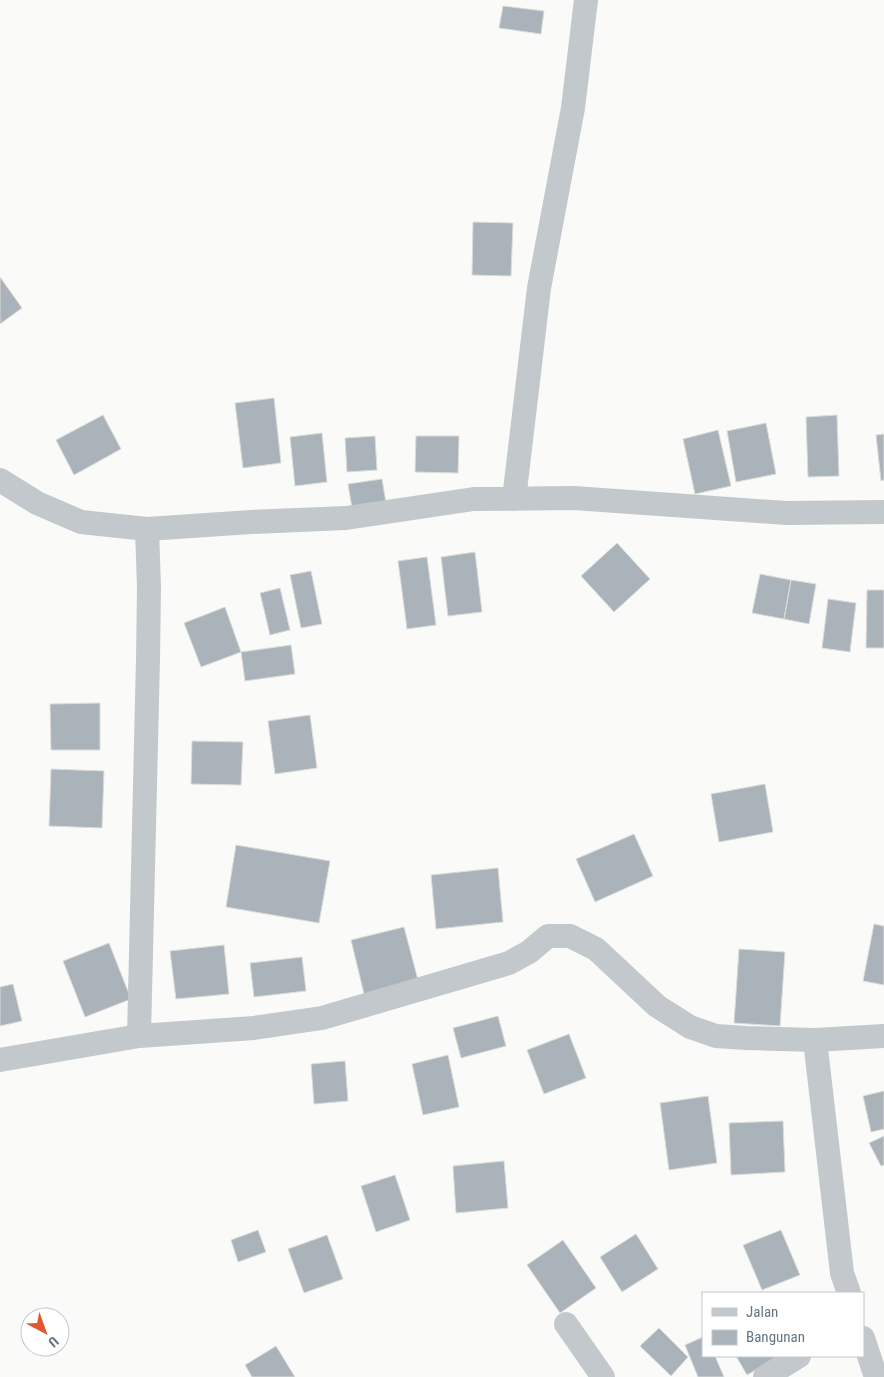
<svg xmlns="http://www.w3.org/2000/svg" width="884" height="1377" viewBox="0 0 884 1377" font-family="'Roboto Condensed',sans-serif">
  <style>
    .building { fill: #aab3b9; stroke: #dcdcda }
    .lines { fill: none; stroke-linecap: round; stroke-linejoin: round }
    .minor { stroke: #c3c8cc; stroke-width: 24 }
  </style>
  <rect width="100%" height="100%" fill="#fafaf8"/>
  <path class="building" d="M503,6L544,11L541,34L499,28Z
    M473,222L513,223L511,276L472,275Z
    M0,277L22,308L0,324Z
    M274,398L281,463L243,468L235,403Z
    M103,415L121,449L74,475L56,440Z
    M837,415L839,476L808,477L806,417Z
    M766,423L776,474L736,482L727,431Z
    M718,430L731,486L695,494L683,439Z
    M322,433L327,482L295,486L290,437Z
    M884,434V480L881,481L876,435Z
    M375,436L377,470L347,472L345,438Z
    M416,436H459L458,473L415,472Z
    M382,479L387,509L353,514L348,484Z
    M617,543L650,579L614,612L581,576Z
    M475,552L482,612L448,616L441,557Z
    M427,557L436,625L407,629L398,561Z
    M311,571L322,624L301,628L290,575Z
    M760,574L791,580L784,619L752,613Z
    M791,580L816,584L809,624L784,619Z
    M280,588L290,630L270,635L260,593Z
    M867,590H884V648H866Z
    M828,599L856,603L850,652L822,648Z
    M225,607L241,652L201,667L184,623Z
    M291,645L295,674L245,681L241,652Z
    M100,703V750H51L50,704Z
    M310,715L317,768L275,774L268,721Z
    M192,741L243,742L241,785L191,784Z
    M51,769L104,771L102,828L49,826Z
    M765,784L773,832L719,842L711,794Z
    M634,834L653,876L595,902L576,859Z
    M236,845L330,861L319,923L226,907Z
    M498,868L503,922L436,929L431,875Z
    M874,924L884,926V985L863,981Z
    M404,927L418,980L364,994L351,940Z
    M109,943L131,999L85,1017L63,961Z
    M224,945L229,994L176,999L170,951Z
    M739,949L785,952L780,1026L734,1023Z
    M302,957L306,991L254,997L250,963Z
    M13,984L22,1021L0,1026V987Z
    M498,1016L506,1046L461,1058L453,1028Z
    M569,1034L586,1078L544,1094L527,1050Z
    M448,1055L459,1107L423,1115L412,1064Z
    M345,1061L348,1101L314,1104L311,1064Z
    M884,1091V1129L871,1132L863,1096Z
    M708,1096L717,1163L669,1170L660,1103Z
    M783,1121L785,1172L731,1175L729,1123Z
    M884,1136V1165L881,1166L869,1143Z
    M504,1161L508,1208L456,1213L453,1166Z
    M395,1175L410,1220L376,1232L361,1186Z
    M258,1230L266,1252L238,1262L231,1240Z
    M781,1230L800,1275L762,1290L743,1245Z
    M636,1234L658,1269L622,1292L600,1257Z
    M327,1235L343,1279L304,1293L288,1249Z
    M563,1240L596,1288L560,1313L527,1265Z
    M659,1328L688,1357L671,1376L640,1346Z
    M703,1337V1356H715L724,1377H698L685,1345Z
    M276,1346L295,1377H252L245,1365Z
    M736,1356H780L747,1375Z"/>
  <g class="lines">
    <path class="minor" d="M0,480L37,503L81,522L147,529L251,522L346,518L474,499L574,498L786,513L884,512
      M514,499L539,288L573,108L586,0
      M139,1036L148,659L149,587L147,529
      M815,1040L842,1273L849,1293
      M0,1060L139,1036L254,1028L322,1018L509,963L529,952L548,936H570L596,949L657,1006L690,1027L716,1036L746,1038L815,1040L884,1036
      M566,1324L603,1377
      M863,1338L876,1377
      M765,1377L799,1356"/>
  </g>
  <rect x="702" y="1292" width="162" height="65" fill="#ffffff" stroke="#c1c8cd"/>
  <rect x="712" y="1308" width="25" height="8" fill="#c3c8cc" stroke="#c1c8cd"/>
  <text x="746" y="1317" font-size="15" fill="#657683">Jalan</text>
  <rect x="712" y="1330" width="25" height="15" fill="#aab3b9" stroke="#c1c8cd"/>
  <text x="746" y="1342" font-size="15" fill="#657683">Bangunan</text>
  <g transform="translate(45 1332) rotate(139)"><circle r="24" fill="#ffffff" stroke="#c1c8cd"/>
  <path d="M0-4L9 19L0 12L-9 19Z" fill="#e4572e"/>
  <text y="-8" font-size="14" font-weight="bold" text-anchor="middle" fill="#657683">U</text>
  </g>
</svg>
